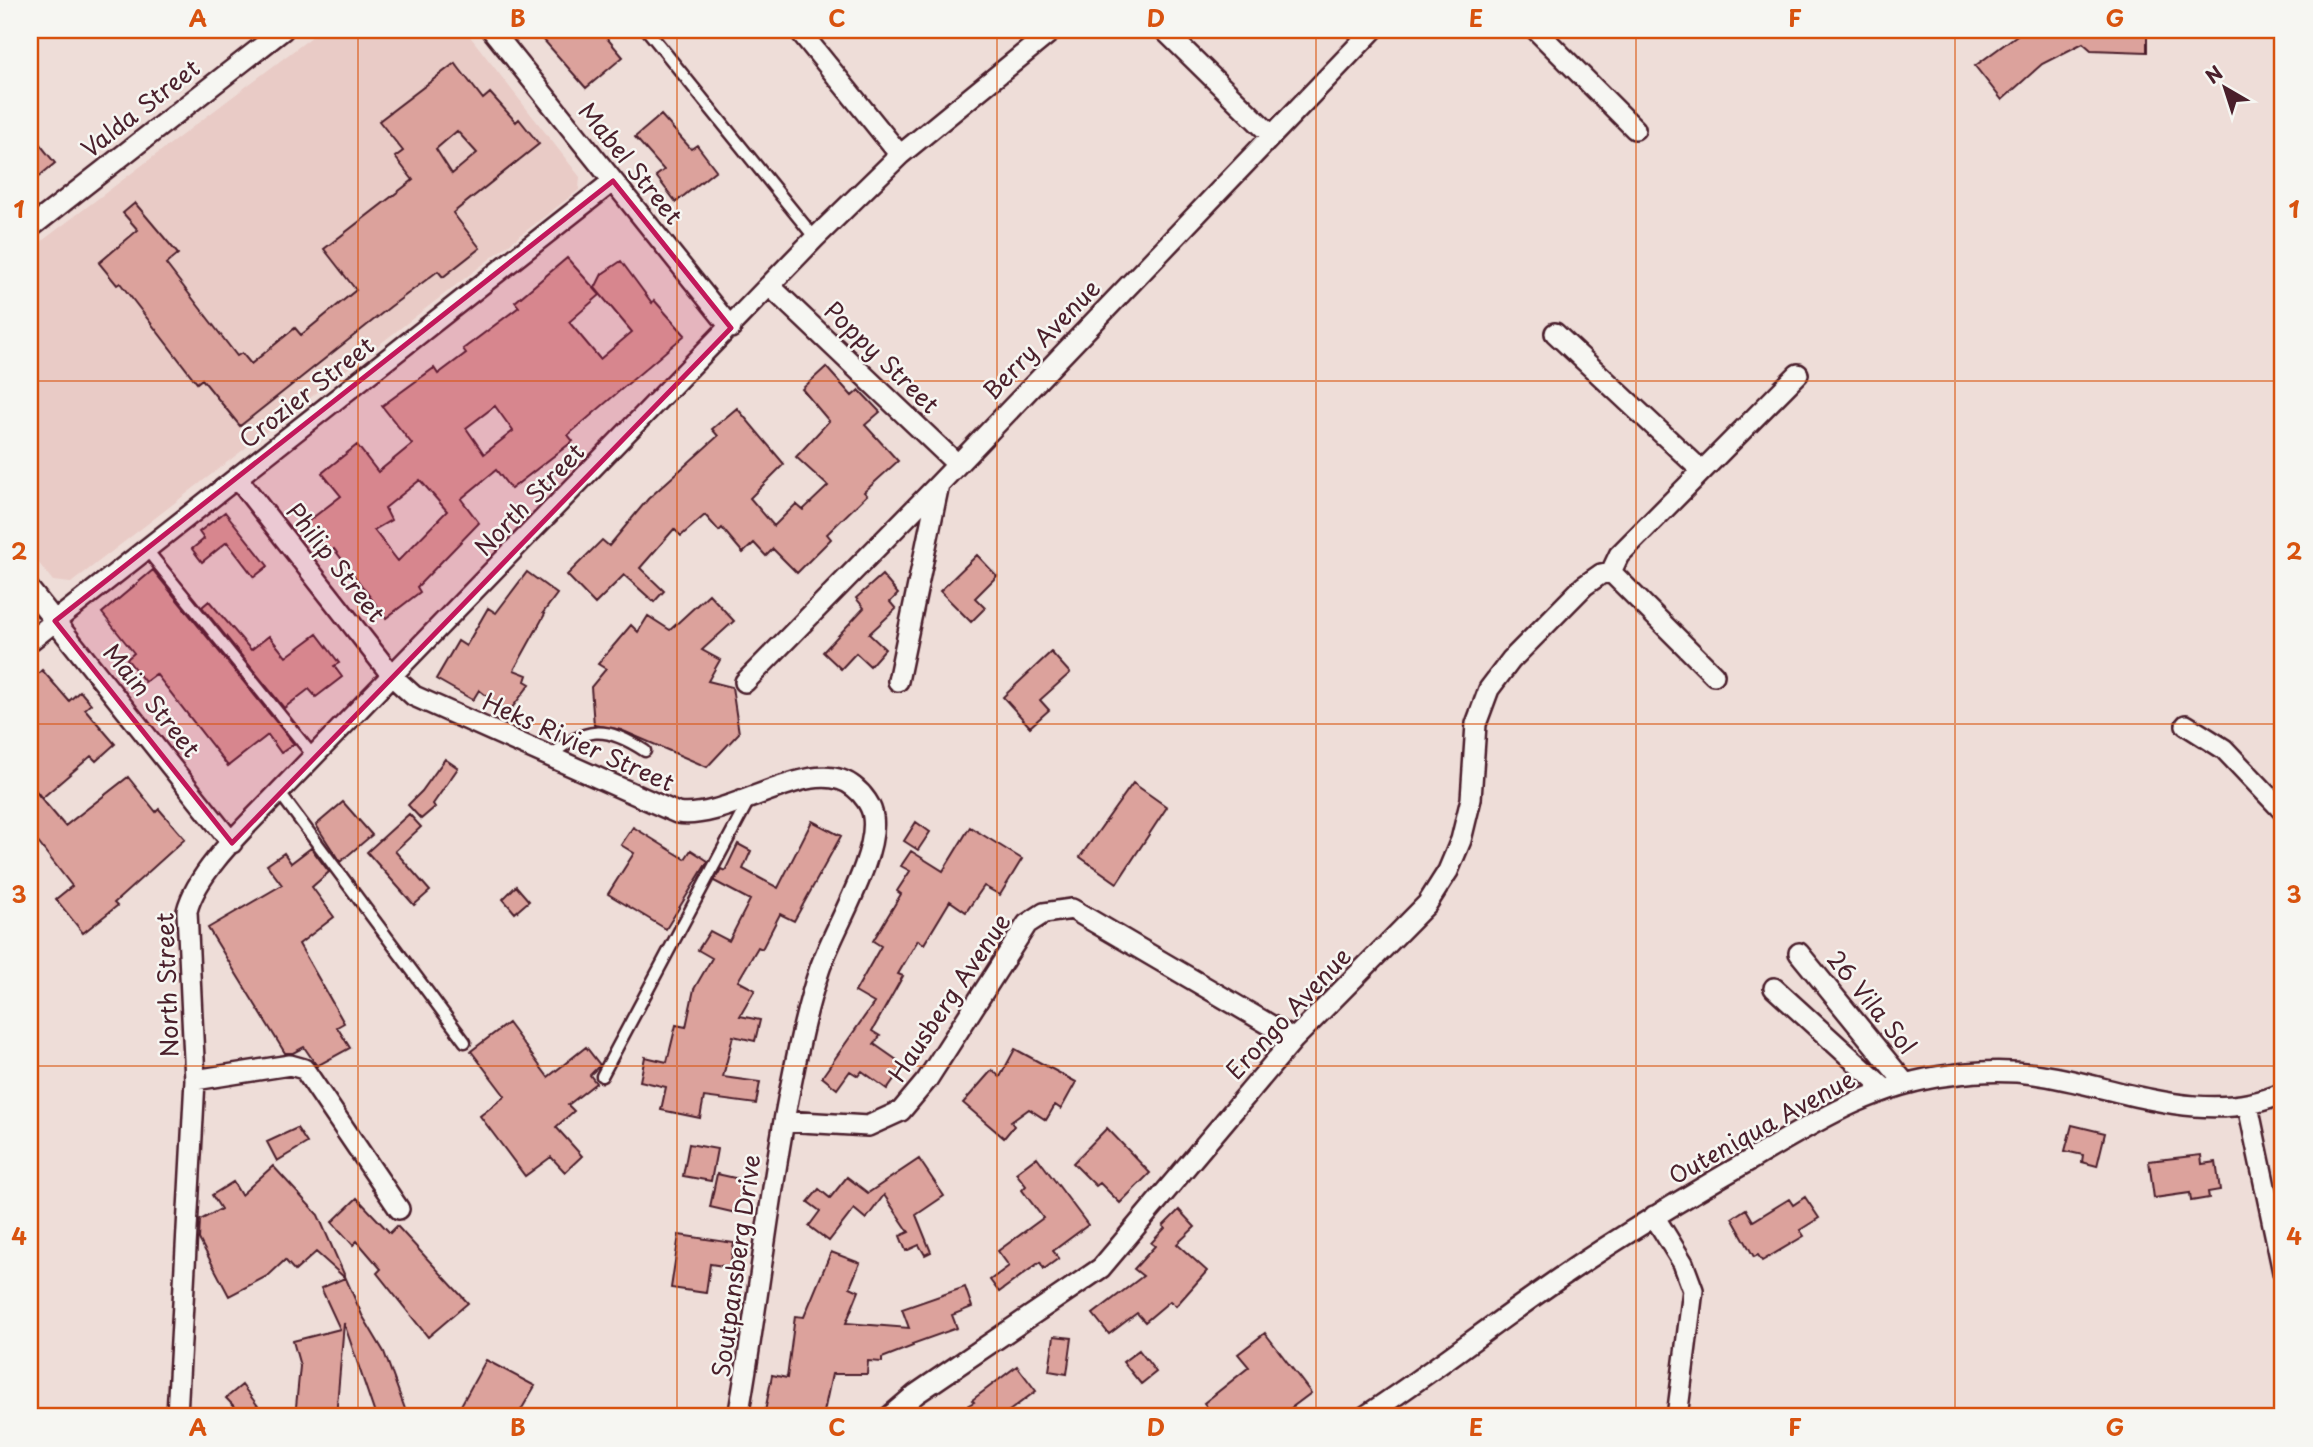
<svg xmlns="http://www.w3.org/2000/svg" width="2313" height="1447" viewBox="0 0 2313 1447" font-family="'Playpen Sans',sans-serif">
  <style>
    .built { fill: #e9cbc6 }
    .building { fill: #dca29c; stroke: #4a1f2b; stroke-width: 2; fill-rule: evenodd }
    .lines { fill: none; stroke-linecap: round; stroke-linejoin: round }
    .service-casing { stroke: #4a1f2b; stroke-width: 15 }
    .minor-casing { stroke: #4a1f2b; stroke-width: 24 }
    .service { stroke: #f6f6f2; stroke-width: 10 }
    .minor { stroke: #f6f6f2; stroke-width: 19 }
    .marked { fill: #c2185b; fill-opacity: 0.2; stroke: #c2185b; stroke-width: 5; stroke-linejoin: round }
    .grid { fill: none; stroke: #d8530f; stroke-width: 2; stroke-opacity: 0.55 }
    .labels { text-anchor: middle; stroke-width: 5; stroke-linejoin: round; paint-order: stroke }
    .street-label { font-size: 24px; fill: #4a1f2b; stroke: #f6f6f2 }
    .neatline { fill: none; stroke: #d8530f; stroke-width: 2.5 }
    .grid-label { font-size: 23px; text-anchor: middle; font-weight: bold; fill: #d8530f }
  </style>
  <rect width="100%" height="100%" fill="#eeddd8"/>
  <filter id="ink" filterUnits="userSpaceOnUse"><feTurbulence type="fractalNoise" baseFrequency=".0143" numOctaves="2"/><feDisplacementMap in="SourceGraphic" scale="14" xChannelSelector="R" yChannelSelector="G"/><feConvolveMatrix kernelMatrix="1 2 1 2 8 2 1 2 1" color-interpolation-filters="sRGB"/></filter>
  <g filter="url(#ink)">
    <path class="built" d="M321,30H465L580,177L579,190L71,583L53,581L30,552V250Z"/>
    <path class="building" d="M535,30H600L623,57L586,88Z
      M2024,30H2147V52L2091,50L2083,43L2042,64L2002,100L1975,66Z
      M455,63L483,99L490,93L516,122L519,119L539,144L453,213L480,248L443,277L438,271L390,307L240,426L202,379L197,383L120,283L117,285L99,263L138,230L123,213L135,203L178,254L166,264L237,356L242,353L251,364L295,328L301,335L356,290L324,249L413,180L395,157L403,151L379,121ZM457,131L477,153L452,174L436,149Z
      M661,115L691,149L697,145L716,170L676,202L656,176L664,170L635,137Z
      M30,132L55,163L30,184Z
      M567,258L600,295L569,322L600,359L632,332L595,288L602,274L621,261L652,303L654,300L685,335L568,435L573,441L511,489L496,470L461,499L479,523L417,587L420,592L386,618L334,549L329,553L306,523L341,496L322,473L357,445L378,472L412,444L382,406L434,368L438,374L466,353L463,349L519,307L515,302ZM495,406L513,431L484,454L466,428ZM420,480L447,511L398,561L374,530L391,520L385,508Z
      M826,367L852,396L859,390L880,412L865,425L898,461L864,492L867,495L827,534L831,539L797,573L773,549L766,556L754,543L743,553L722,528L719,531L705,515L681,536L674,529L640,568L664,591L654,602L624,575L595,604L567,575L602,540L609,546L648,499L718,436L712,429L737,408L784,464L750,498L774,526L796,504L803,510L828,486L796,457L829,421L802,389Z
      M225,512L268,566L254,577L227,542L202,562L192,549L204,539L199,532Z
      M977,555L997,576L975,598L985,608L971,622L940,591Z
      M153,570L294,744L281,753L268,735L228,766L156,674L145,682L127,659L134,653L102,613Z
      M527,572L557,594L543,613L545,614L514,670L527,675L525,681L530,684L508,713L479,690L473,700L436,679L458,641L466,646L488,608L496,613Z
      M882,575L898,594L890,602L896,609L869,634L885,649L870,666L856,653L841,669L823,652L864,608L856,598Z
      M709,594L734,621L702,650L720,660L708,681L732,687L739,733L707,767L621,730L594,725L591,687L606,669L598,664L631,625L638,632L648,616L670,630Z
      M209,601L251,650L269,636L286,657L317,634L339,663L334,666L342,677L316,697L309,689L284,708L202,607Z
      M1051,652L1070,673L1040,700L1049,710L1030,727L1003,697Z
      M42,670L69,701L80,691L91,704L85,709L115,744L96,761L91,756L42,798L30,783V681Z
      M445,759L458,768L433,804L435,807L421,819L408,805L422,791Z
      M128,777L156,812L159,809L185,839L114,903L117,906L83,933L56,899L72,886L30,832V785L65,826Z
      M1133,783L1167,807L1117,883L1080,857Z
      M343,802L372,835L340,862L316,825Z
      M409,814L421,827L395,851L430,891L414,905L367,852Z
      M812,821L841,836L794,921L780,914L762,949L758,947L738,981L755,990L740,1016L760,1020L755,1041L733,1036L723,1077L760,1082L756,1104L704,1097L700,1118L661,1110L666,1087L640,1081L645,1057L667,1062L676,1025L686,1027L694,989L712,958L698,950L710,931L729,941L750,900L714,881L721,869L725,871L738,844L751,851L743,869L778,888Z
      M916,822L930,832L918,850L904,841Z
      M633,827L685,859L691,850L708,861L666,929L608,894L634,853L621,845Z
      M970,827L1022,859L1000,895L984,886L966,912L950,901L924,944L918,940L898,974L903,976L872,1031L880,1036L874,1044L904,1065L887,1089L862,1071L858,1076L850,1071L837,1089L822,1077L874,1003L855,992L881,946L873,941L901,894L897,891L910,871L901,866L911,851L943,871Z
      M311,848L329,872L312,887L334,917L299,944L344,1023L337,1027L350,1048L317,1066L304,1047L293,1053H285L208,928L282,885L267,865L284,853L291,863Z
      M516,886L529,901L515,913L503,899Z
      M508,1023L548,1077L586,1047L600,1065L590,1075L596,1083L568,1105L574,1111L556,1127L582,1156L565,1172L551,1157L525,1176L480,1116L505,1096L471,1051Z
      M1015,1049L1076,1082L1061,1109L1055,1105L1046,1120L1029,1109L1011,1122L1014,1126L1004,1138L963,1103L992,1070L1000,1077Z
      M2072,1125L2105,1133L2097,1166L2082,1162L2083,1155L2065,1151Z
      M297,1128L307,1143L277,1161L267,1142Z
      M1107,1128L1150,1173L1120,1203L1100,1183L1096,1186L1073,1163Z
      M689,1144L717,1149L711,1181L683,1176Z
      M2201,1155L2202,1164L2216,1162L2220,1190L2208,1192L2209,1198L2191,1201L2190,1193L2154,1198L2149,1161Z
      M1037,1157L1088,1225L1053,1251L1059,1258L1044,1269L1040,1262L999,1292L990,1280L1009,1266L998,1251L1043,1218L1022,1190L1026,1186L1016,1173Z
      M919,1159L944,1196L916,1215L931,1252L925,1255L919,1245L906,1251L900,1236L909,1232L884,1195L866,1219L854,1209L829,1241L809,1226L820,1211L808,1202L819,1189L830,1198L847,1177L868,1193Z
      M273,1166L318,1215L362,1315L384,1352L408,1417H376L344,1323L336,1417H295L300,1366L293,1341L340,1329L321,1288L345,1278L316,1252L295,1271L285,1260L269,1275L229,1296L199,1239L200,1220L221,1209L212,1195L233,1182L241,1195Z
      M717,1174L744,1180L736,1213L710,1207Z
      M1805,1197L1819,1218L1800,1230L1804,1236L1762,1261L1758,1255L1754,1257L1732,1218L1746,1209L1753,1221L1789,1199L1793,1205Z
      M357,1198L390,1233L397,1226L468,1303L428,1337L377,1273L381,1269L357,1241L353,1245L332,1222Z
      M1179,1210L1195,1227L1177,1244L1207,1271L1176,1306L1170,1301L1145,1322L1137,1313L1109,1334L1093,1314L1143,1276L1134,1269L1155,1246L1151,1243L1165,1228L1163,1226Z
      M679,1235L734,1243L730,1267L710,1264L706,1293L671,1288Z
      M831,1252L860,1263L850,1287L859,1291L846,1323L909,1328L902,1309L965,1287L972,1307L952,1315L957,1328L912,1344L913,1346L882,1358V1362L868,1361L867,1374H832L823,1417H764L772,1375L787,1378L795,1316L804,1317Z
      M1265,1333L1311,1393L1279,1417H1215L1204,1403L1249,1367L1238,1354Z
      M1054,1336L1072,1338L1067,1374L1049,1371Z
      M1139,1350L1156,1372L1141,1384L1123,1362Z
      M486,1360L535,1386L517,1417H479L460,1407Z
      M1017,1366L1036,1391L1001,1417H947L974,1402L972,1400Z
      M242,1385L258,1406L244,1417L226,1398Z"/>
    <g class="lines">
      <defs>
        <path id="service" d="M647,30L815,238
          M146,549L314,757
          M549,757C586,726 605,725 645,751
          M279,792L465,1042
          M602,1076L749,800"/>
        <path id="minor" d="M492,30L731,328
          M799,30L900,155
          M1164,30L1271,135
          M1536,30L1635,129
          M30,228L283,30
          M771,287L957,464
          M1555,333L1702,471
          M238,479L393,677L414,696L677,813C729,822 813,752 854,787C863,794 872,806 873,817C879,857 832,931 819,971C805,1012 797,1056 788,1099C768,1204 757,1311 738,1417
          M1611,572L1619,555L1798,374
          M1611,572L1714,675
          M30,590L232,843
          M30,641L613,181
          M898,681L939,484
          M745,682L939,484L1373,30
          M2186,725L2224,749L2283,811
          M1799,953L1905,1083
          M1774,988L1885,1089
          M195,1080L290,1065L304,1069L399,1209
          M2248,1106L2283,1272
          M784,1121L868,1126L901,1111L927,1080L1027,924L1044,913L1072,909L1294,1039
          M1654,1216L1683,1263L1693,1290L1677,1417
          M177,1415L195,1080L187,911C197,870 250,823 279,792L815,238L900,155L1053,30
          M889,1417L916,1394L1101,1268L1294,1039L1427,904L1448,871L1461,840L1471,799L1476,724L1489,689L1511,660L1584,586L1601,574L1611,572
          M1364,1417C1433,1372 1498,1320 1567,1273C1627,1232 1689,1195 1752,1159C1815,1122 1875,1084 1950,1075C1978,1071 2007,1070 2035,1074C2115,1085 2204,1129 2283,1093"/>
      </defs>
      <use href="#service" class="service-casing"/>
      <use href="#minor" class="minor-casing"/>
      <use href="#service" class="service"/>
      <use href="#minor" class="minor"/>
    </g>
  </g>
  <path class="marked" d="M613,181L731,328L232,843L55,621Z"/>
  <path class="grid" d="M358,30V1417M677,30V1417M997,30V1417M1316,30V1417M1636,30V1417M1955,30V1417M30,381H2283M30,724H2283M30,1066H2283"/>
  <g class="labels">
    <g class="street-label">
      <text transform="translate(141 109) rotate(-38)" y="8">Valda Street</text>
      <text transform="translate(630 164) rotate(51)" y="8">Mabel Street</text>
      <text transform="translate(1042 340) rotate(-46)" y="8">Berry Avenue</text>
      <text transform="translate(881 358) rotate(44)" y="8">Poppy Street</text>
      <text transform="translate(307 393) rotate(-38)" y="8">Crozier Street</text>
      <text transform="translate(530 500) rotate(-46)" y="8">North Street</text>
      <text transform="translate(335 563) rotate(52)" y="8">Philip Street</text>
      <text transform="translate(151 701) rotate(51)" y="8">Main Street</text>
      <text transform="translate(578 743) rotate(24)" y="8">Heks Rivier Street</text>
      <text transform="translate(168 985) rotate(-92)" y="8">North Street</text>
      <text transform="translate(950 998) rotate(-56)" y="8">Hausberg Avenue</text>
      <text transform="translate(1871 1003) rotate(51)" y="8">26 Vila Sol</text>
      <text transform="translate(1289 1014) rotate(-47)" y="8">Erongo Avenue</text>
      <text transform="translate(1762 1128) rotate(-29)" y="8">Outeniqua Avenue</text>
      <text transform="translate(737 1266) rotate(-82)" y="8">Soutpansberg Drive</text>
    </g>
  </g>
  <rect width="2313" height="1447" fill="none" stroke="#f6f6f2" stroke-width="77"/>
  <g transform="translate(2225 88) rotate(321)" stroke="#f6f6f2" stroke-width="5" paint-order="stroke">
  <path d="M0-5L12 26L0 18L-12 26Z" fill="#4a1f2b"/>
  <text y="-10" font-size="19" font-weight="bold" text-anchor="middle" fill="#4a1f2b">N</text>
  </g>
  <rect x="38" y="38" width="2236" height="1370" class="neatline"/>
  <g class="grid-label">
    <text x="198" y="27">A</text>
    <text x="518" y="27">B</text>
    <text x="837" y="27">C</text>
    <text x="1156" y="27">D</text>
    <text x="1476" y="27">E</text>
    <text x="1795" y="27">F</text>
    <text x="2115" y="27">G</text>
    <text x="19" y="218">1</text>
    <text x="2294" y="218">1</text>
    <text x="19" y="560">2</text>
    <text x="2294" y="560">2</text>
    <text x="19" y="903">3</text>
    <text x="2294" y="903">3</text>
    <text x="19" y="1245">4</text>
    <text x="2294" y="1245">4</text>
    <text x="198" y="1436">A</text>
    <text x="518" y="1436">B</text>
    <text x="837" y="1436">C</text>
    <text x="1156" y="1436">D</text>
    <text x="1476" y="1436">E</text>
    <text x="1795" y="1436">F</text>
    <text x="2115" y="1436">G</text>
  </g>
</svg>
